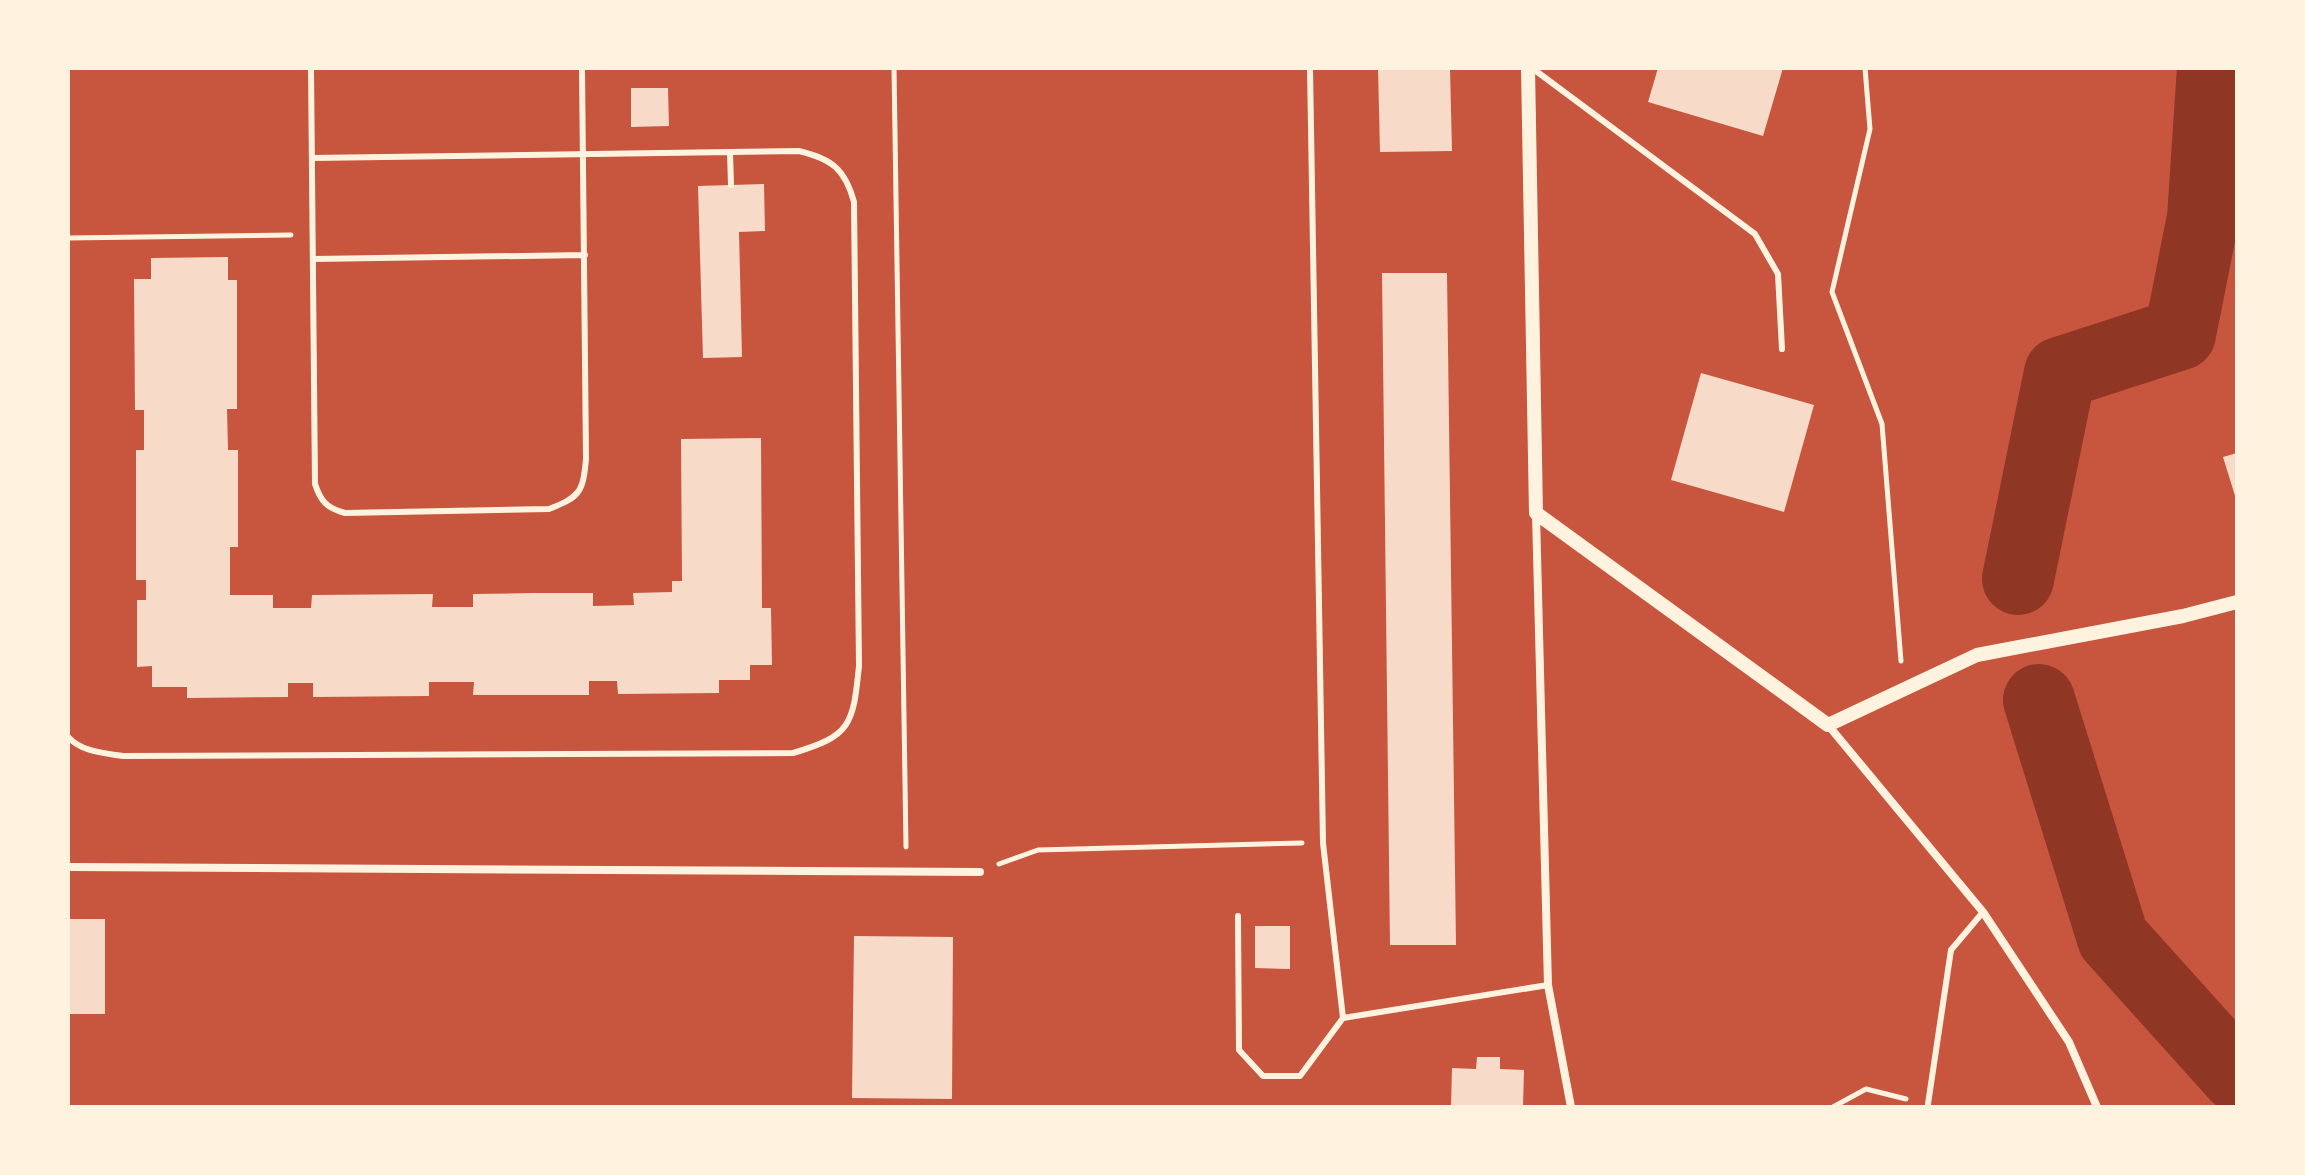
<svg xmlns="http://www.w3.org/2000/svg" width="2305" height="1175" viewBox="0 0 2305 1175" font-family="'IBM Plex Sans',sans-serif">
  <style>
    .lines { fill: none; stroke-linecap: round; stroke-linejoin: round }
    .river { stroke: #8f3625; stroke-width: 72 }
    .building { fill: #f7dbc8 }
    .path { stroke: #fff3e0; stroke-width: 5 }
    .service { stroke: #fff3e0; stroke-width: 6 }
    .minor { stroke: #fff3e0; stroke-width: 8 }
    .tertiary { stroke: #fff3e0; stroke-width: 14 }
  </style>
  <rect width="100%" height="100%" fill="#c8553d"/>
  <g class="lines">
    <path class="river" d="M2018,579L2060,373L2180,334L2203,218L2213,68
      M2039,700L2113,938L2237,1076"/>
  </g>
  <path class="building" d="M1378,68H1450L1452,151L1380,152Z
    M1658,68H1783L1763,136L1648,102Z
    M631,88H668L669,126L631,127Z
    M764,184L765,231L739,232L742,357L703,358L698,186Z
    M228,257V280H237V409H227L228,450H238V547H230V595H273V608H311L312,595L433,594L432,607H473V594L533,593H593V606L634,605L633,593L672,592V581H682L681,439L761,438L762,608H771L772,665H750V680H719V693L618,694L617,681H589V695H473L474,682H429V696L313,697V683H288V697L187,698V687H152V666L137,667V600H146V580H136V450H144V410H135L134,279H151V258Z
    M1382,273H1447L1456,945H1390Z
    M1701,373L1814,405L1784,512L1671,480Z
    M2237,453V499H2236L2223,457Z
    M68,919H105V1014H68Z
    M1255,926H1290V969L1255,968Z
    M854,936L953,937L952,1099L852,1098Z
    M1477,1057H1500V1069L1524,1070L1523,1107H1451L1452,1068L1476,1069Z"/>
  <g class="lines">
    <path class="path" d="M894,68L906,847
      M1865,68L1870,129L1832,292L1882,424L1901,661
      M68,238L291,235
      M999,864L1038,850L1302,843
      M1833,1107L1866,1089L1906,1099"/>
    <path class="service" d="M311,68L315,484C321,502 327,508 345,513L549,509C580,497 583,492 586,459L582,68
      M1532,68L1755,234L1778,274L1782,349
      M730,152L731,185
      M313,259L585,255
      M68,737C82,752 103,753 123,756L793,753C851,736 853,725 859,666L854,202C845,169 832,159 799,151L312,158
      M1238,916L1239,1050L1263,1076H1300L1343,1018L1323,843L1310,68
      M1343,1018L1548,985
      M1928,1104L1951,950L1983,912"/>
    <path class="minor" d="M1536,514L1548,985L1571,1107
      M1828,725L1983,912L2069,1042L2097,1107
      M68,867L980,872"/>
    <path class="tertiary" d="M1528,68L1536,513L1828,725L1977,655L2183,616L2237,602"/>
  </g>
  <rect width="2305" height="1175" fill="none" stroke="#fff3e0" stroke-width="140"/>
</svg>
